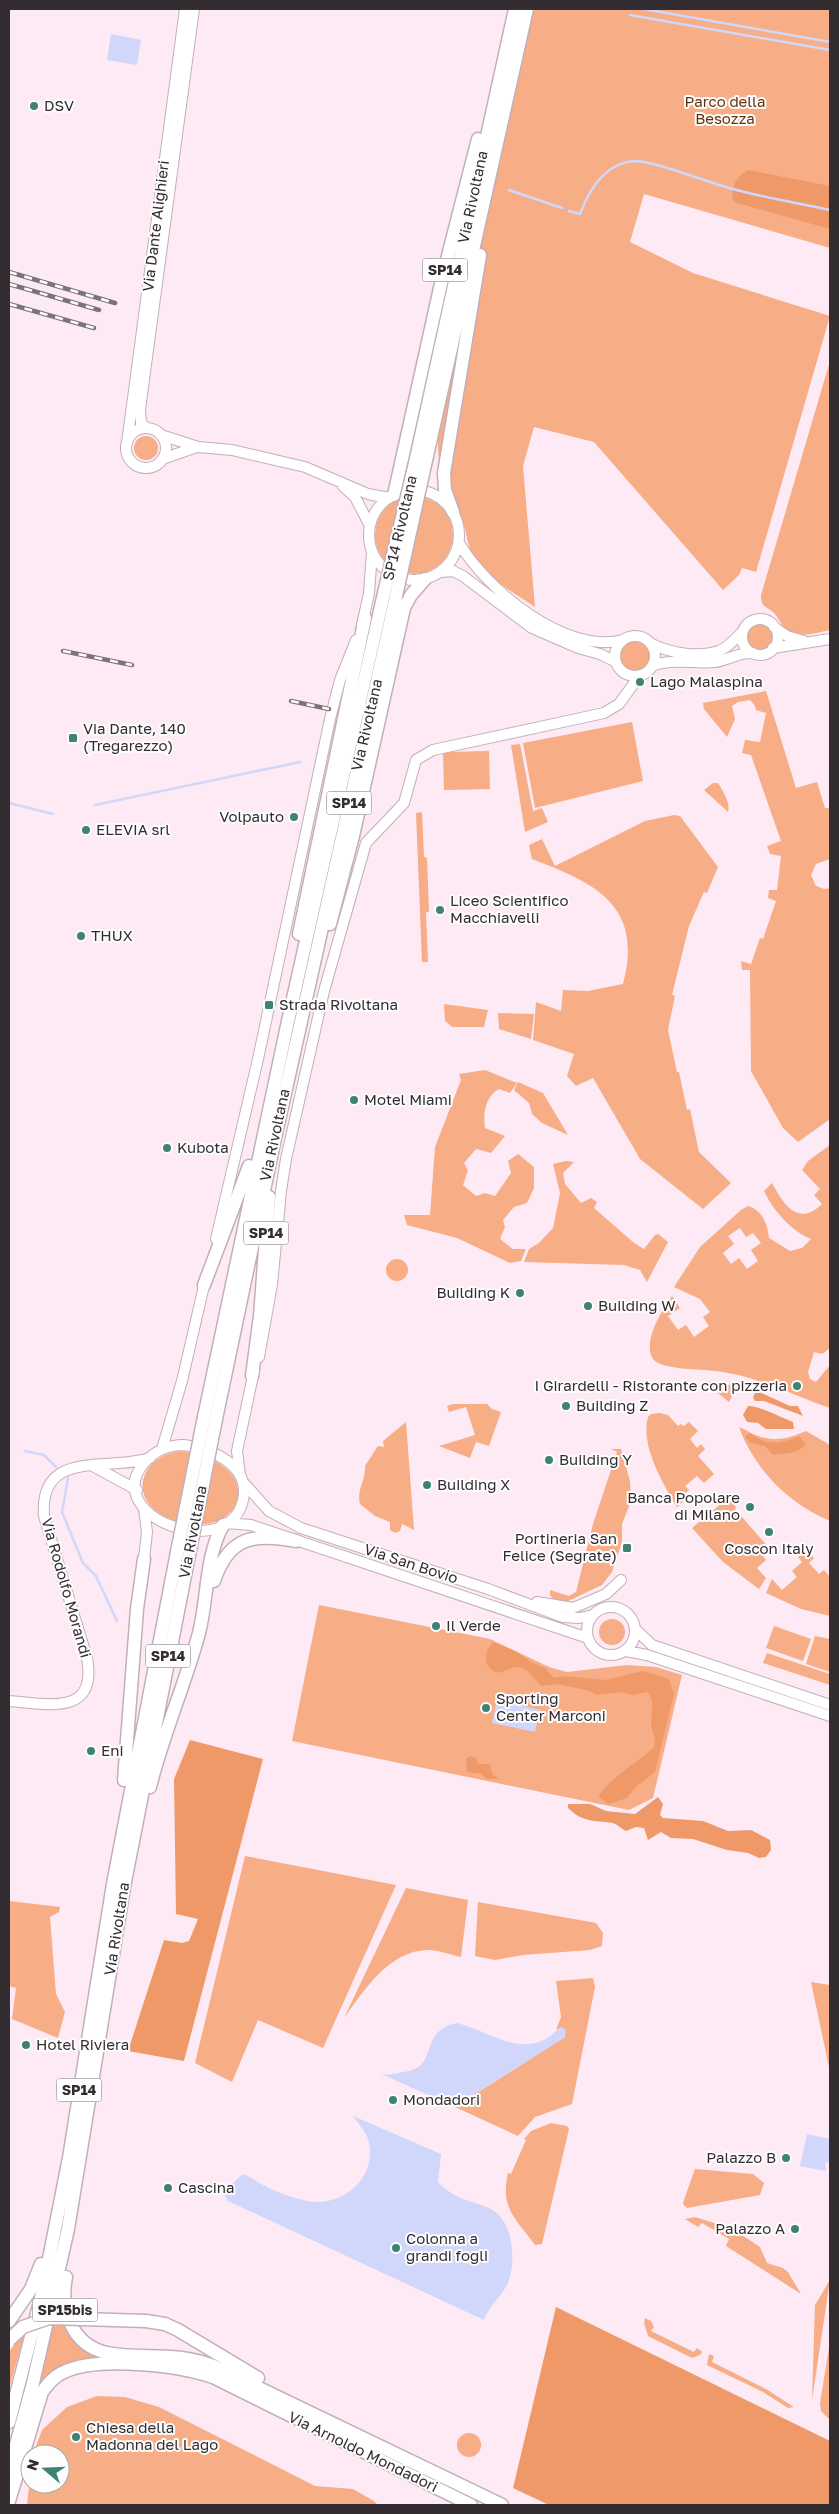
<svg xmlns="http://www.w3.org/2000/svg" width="839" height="2514" viewBox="0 0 839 2514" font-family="'Golos Text',sans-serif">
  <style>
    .green { fill: #f7ad85; fill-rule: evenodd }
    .forest { fill: #ef9969 }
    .water { fill: #d0d7fa }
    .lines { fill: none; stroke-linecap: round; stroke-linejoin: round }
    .stream { stroke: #d0d7fa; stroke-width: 2.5 }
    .secondary-casing { stroke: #c2afb9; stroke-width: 12 }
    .highway-casing { stroke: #c2afb9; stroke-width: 15 }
    .secondary { stroke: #fff; stroke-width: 10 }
    .highway { stroke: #fff; stroke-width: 12 }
    .rail-casing { stroke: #7e7279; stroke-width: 4.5 }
    .rail { stroke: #fdfdfd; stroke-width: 2.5; stroke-dasharray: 8; stroke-linecap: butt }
    .highway-bridge-casing { stroke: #c2afb9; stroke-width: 15; stroke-linecap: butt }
    .highway-bridge { stroke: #fff; stroke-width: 12 }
    .poi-dot { fill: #3f8172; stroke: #fdfdfd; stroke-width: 2 }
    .labels { text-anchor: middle; stroke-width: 4; stroke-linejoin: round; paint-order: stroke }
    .shield { fill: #fdfdfd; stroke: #706b6e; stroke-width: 1 }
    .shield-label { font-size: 14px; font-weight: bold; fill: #332c30 }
    .park-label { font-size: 15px; fill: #67310d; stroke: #fdfdfd }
    .poi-label { font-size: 15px; fill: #332c30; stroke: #fdfdfd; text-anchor: start }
    .street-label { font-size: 15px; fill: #332c30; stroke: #fdfdfd }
  </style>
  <rect width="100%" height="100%" fill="#fdeaf5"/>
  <path class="green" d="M531,9H830V248L644,194L630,242L693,273L830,316L756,572L742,568L739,575L723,590L594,442L534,427L523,466L535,607C516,594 492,581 477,563C466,549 468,532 461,517C446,480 436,473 438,430Z
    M830,361V630C814,633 794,641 782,625C779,620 777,616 773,612C765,606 761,607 761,595Z
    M134 448a12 12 0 1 1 24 0a12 12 0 1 1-24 0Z
    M375 535a39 39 0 1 1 78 0a39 39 0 1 1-78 0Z
    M747 637a13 13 0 1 1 26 0a13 13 0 1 1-26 0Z
    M620 656a15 15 0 1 1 30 0a15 15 0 1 1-30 0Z
    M766,691L796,788L817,782L825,808H830V859L816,864L811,875L816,886L824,889L830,888V1119L798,1142L783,1128L751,1071L750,970H742L741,961L751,964L760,938L763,939L776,901L768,898L769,890H777L781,856L770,854L767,846L781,841L751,755L742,753L745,740L760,742L766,713L756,710L755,706L750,700L738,702L732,706L735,719L727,737L704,709L703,703Z
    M632,722L643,781L535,808L523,743Z
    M520,744L533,811L542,808L548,822L525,832L511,745Z
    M489,751L490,789L444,790L443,752Z
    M713,783H718C723,791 731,804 728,812L704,790Z
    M422,812L424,857L427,858L429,912H426L428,962H422L416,813Z
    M674,815L680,816L718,867L707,893L704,892L689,926L672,995L675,996L668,1030L677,1072H679L687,1110L690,1109L699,1152L731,1183L703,1209L640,1159L593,1078L576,1086L567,1076L574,1054L533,1040L536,1002L561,1011L563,990L588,991L623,984C644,905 595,883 532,859L529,845L542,839L555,866L645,821Z
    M444,1004L488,1010L484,1027H452L445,1021Z
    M498,1013L534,1014L531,1039L499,1029Z
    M485,1070L517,1083L510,1093L499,1089C485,1097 483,1113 485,1128L505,1136L491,1153L476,1149L464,1163L468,1170L463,1185L476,1196L485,1193L495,1196L511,1173L508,1161L518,1154L534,1167V1188L527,1203L514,1207L503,1220L505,1227L500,1239L513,1249H526L521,1261L510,1263L457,1238L407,1225L404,1215H430L435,1147L461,1080L459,1074Z
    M518,1082L543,1093L568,1135L542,1123L532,1114L529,1103L514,1090Z
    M830,1145V1185L828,1187L830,1189V1348L822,1354L814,1352L808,1372L810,1379L816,1382L830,1365V1408C791,1395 759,1376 715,1371C701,1369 661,1370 653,1359C642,1342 662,1310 672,1296L680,1308L668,1316L678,1330L686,1325L694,1337L709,1326L703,1317L710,1312L700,1299L674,1287L700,1247L741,1210L748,1206C763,1211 767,1223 769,1238L790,1251L802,1248L811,1239C791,1231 773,1210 764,1191L772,1183C784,1205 798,1227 822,1204L814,1195L820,1189L802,1170L808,1161ZM740,1228L746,1237L753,1233L761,1243L751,1250L758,1261L747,1269L739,1258L731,1264L723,1253L734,1244L728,1236Z
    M566,1161L574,1162L563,1173L565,1184L581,1203L591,1198L597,1202L594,1208L634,1243L644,1249L655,1235L658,1234L668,1242L647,1282L640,1270L624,1265L524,1262L529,1249L539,1243L553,1228L560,1193L553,1164Z
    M386 1270a11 11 0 1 1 22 0a11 11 0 1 1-22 0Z
    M703,1381L737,1386L729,1402Z
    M453,1404H487L492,1409L501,1412L489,1446L476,1442L470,1458L439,1446L475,1435L466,1407L449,1412L447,1406Z
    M660,1413L668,1415L678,1426L681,1424L684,1426L689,1422L698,1431L690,1439L697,1448L701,1444L705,1449L698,1456L714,1474L704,1483L697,1476L685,1486L689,1490L681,1497L684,1501L677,1507C663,1484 640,1445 648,1417L651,1414Z
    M406,1422L414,1530L402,1524L400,1531L395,1533L390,1530V1522L375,1516L360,1504C356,1491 366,1480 365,1466L378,1446L384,1447L383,1441Z
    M739,1427C747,1430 753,1435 761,1437C777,1442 792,1437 806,1431L830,1445V1521C788,1503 755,1470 739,1427Z
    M611,1449H621L630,1481L631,1501L622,1524V1542L612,1572L602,1585L564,1603L553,1599L550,1595V1590L569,1596L576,1592L593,1524L617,1452Z
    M180,1451C203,1453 242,1467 238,1496C230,1548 122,1522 146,1472C152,1459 167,1453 180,1451Z
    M728,1498L736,1507L735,1509L770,1549L763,1556L766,1560L757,1568L766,1578L759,1589L723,1562L692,1528Z
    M807,1550L814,1558L809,1563L819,1574L824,1570L830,1577V1616L801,1609L766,1593L772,1579L782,1590L797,1577L792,1571L802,1562L798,1557Z
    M319,1605L490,1639L549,1667L567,1672L627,1665L656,1667L682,1675L653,1798L629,1810L292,1741Z
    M599 1632a13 13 0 1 1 26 0a13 13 0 1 1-26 0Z
    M774,1626L811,1639L803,1661L766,1648Z
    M815,1636L830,1639V1672L806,1664Z
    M767,1653L830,1674V1685L763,1663Z
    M245,1856L396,1885L323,2048L258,2020L232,2082L195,2063Z
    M406,1888L468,1900L461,1957C452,1955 441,1951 431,1950C391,1948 364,1990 344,2018Z
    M9,1901L60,1907L59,1912L50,1917L56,1994L65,2012L58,2038L12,2019L16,1988L9,1986Z
    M478,1902L596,1923L603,1933L602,1946L590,1950L523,1955L495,1960L475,1956Z
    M593,1978L595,1987L572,2104L535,2117L518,2136L455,2107L565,2037L562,2027L556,2030L561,2017L556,1981Z
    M811,1982L830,1985V2072Z
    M551,2123L567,2126L569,2129L542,2244L535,2245C515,2218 500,2208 508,2173L511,2174L526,2140L524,2139L531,2131Z
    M695,2169L753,2174L764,2183L760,2195L687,2208L683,2204L684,2200Z
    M695,2217L733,2229L760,2247L767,2263L783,2268L788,2272L801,2294L726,2246L729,2239L702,2223L698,2227L685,2219Z
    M830,2280L812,2400L815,2305Z
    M645,2318L651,2321L654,2327L651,2331L694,2352L697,2348L702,2352L700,2355L692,2358L648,2336L644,2323Z
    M67,2325L70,2329L123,2358L72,2362L52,2372L37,2387L53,2326Z
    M24,2335L9,2389V2351Z
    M830,2341V2420L821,2411L820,2403Z
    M709,2354L714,2356L712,2362L766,2389L794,2407L788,2408L763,2392L707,2365Z
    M97,2396L125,2397L159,2407L315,2486L353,2489L374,2501L378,2505H27L30,2478V2484H60V2454H33L42,2430L67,2407Z
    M457 2445a12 12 0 1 1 24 0a12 12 0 1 1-24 0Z"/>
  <path class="forest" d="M748,170L830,186V229L734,202C729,189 736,177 748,170Z
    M759,1392L790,1406H798L803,1416L764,1401H755L753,1397L755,1393Z
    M748,1406C757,1405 782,1418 793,1422L794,1429H766L758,1423L747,1422L743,1415Z
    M750,1433C766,1446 780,1444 799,1436L806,1444C799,1454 784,1453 773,1455L765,1446L750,1443L745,1436Z
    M493,1642L517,1652L531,1662L545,1668L554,1678L565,1676L605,1680L643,1671L669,1679L674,1694L655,1772L636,1787L627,1798L608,1804L599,1797C603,1782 642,1760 654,1747C657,1738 651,1731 651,1723C651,1710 656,1703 647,1692L634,1695L620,1692L597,1695L590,1691L558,1684L541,1686C536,1681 531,1672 524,1669C506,1661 501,1685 486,1663L487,1650Z
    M190,1740L263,1759L184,2061L128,2051L164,1940L182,1943L189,1941L198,1919L176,1914L174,1779Z
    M470,1756L475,1757L479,1764H490L492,1773L498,1779H486L482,1774L467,1772L466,1759Z
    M658,1797L663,1804L660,1815L663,1818L703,1821L728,1831L751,1830L770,1840L771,1850L766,1857L759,1858L748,1853L727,1850L693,1839L671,1838L661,1832L648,1840L644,1828L636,1827L626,1831C621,1829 618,1824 612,1823C594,1820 583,1823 568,1808V1804H590L606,1811L635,1814Z
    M556,2307L830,2441V2505H549L513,2488Z"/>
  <path class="water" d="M111,34L141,40L137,65L107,60Z
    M497,1700L540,1710L535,1732L492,1723Z
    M457,2023C487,2030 515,2055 546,2039C552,2036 556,2030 562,2027L566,2030L565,2037L455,2107L379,2073C388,2076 394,2074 403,2072C441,2068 416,2032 457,2023Z
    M353,2116L441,2154L438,2182C454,2199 469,2200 489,2208C514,2218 517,2264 507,2285C500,2298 489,2306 484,2320L228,2201L225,2196L227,2188L243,2174C252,2177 258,2183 267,2187C278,2193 294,2198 307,2201C343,2208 379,2177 368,2139C366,2132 358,2123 353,2116Z
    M807,2134L830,2139V2163L825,2162L826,2171L800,2166Z"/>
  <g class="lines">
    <path class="stream" d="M644,9L830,42
      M630,15L830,50
      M509,190L562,208
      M569,211L580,214C589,190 604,163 634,161C656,161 709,183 733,189C765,198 798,203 830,210
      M9,803L53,814
      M95,805L300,762
      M25,1451L44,1455L56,1467
      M68,1478L62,1512L83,1563L96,1576L117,1621"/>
    <defs>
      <path id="secondary" d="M147,428L141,423L140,409L194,9
        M126 448a20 20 0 1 1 40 0a20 20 0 1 1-40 0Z
        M161,435L198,447L232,450L305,467L368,494L389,498
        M127,443L185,9
        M162,459L197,447
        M343,486L355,497L370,526
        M369 535a45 45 0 1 1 90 0a45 45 0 1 1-90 0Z
        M459,543C487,590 565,655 623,640
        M441,572L453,571L463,576L532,628L578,648L600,654L616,662
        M742 637a18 18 0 1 1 36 0a18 18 0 1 1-36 0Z
        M362,625L369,593L372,552
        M774,627L787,636L804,641
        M615 656a20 20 0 1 1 40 0a20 20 0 1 1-40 0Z
        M650,643C669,653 698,658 719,651C729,647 736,638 743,631
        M773,648L830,639
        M652,666C671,658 694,664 715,662C729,660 738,652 753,653
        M216,1239L258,1059L330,719L340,680L356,640
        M259,1357L272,1284L281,1191L286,1159L324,991L366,843L404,803L416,760L433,750L604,713L619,704L640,675
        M184,1445C212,1448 251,1466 243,1500C229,1564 99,1517 144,1463C154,1451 169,1445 184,1445Z
        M162,1449L182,1381L206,1277
        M93,1466L137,1490
        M240,1475L237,1451L254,1371
        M243,1482L269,1511L301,1528L488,1589L563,1617L580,1618L593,1615
        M144,1509L147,1532L144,1559
        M226,1523L251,1525L588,1638
        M537,1602L573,1608L606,1594L621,1580
        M587 1631a24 24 0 1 1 48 0a24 24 0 1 1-48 0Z
        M636,1630L652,1645L830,1705
        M626,1651L647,1655L830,1716
        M9,1701C46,1704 98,1717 87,1658L44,1516C39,1448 108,1472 150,1458"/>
      <path id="highway" d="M415,463L515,9
        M425,465L527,9
        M394,495L442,279L478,139
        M453,512L445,490L444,473L480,255
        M330,924L353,836L404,608L411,595L425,579
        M299,934L365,618
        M204,1285L249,1166
        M252,1376L260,1316L269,1197
        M204,1417L288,1021L384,593
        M216,1419L275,1138L396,596
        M214,1581C229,1536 254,1533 296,1541
        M124,1780L137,1609L144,1559
        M150,1787C163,1734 185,1685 199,1633C208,1598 205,1557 223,1525
        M66,2277C60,2309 71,2345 107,2353C143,2360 174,2351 211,2365L502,2505
        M9,2321L31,2289L41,2264
        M146,2321L165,2324L178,2330L258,2378
        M9,2422L42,2294L69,2158L113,1884L177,1552
        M9,2470L33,2383L68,2229L124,1887L189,1555
        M9,2501L42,2392C48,2384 54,2376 64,2372C98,2356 178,2365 213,2377L471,2505"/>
    </defs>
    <use href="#secondary" class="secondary-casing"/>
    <use href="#highway" class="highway-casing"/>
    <use href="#secondary" class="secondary"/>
    <use href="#highway" class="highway"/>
    <defs>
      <path id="rail" d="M9,272L115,303
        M9,284L99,310
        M9,304L94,328
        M63,651L132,665
        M291,701L329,709"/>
    </defs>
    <use href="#rail" class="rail-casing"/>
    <use href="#rail" class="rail"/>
    <defs>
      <path id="highway-bridge" d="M384,593L415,463
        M396,596L425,465
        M177,1552L204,1417
        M189,1555L216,1419
        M9,2340L23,2327L49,2318L146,2321"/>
    </defs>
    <use href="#highway-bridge" class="highway-bridge-casing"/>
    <use href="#highway-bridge" class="highway-bridge"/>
  </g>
  <g class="poi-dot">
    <circle cx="34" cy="106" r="5"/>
    <circle cx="640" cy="682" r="5"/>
    <rect x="68" y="733" width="10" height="10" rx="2.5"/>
    <circle cx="294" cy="817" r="5"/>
    <circle cx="86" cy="830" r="5"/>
    <circle cx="440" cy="910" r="5"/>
    <circle cx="81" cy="936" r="5"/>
    <rect x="264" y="1000" width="10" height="10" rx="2.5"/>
    <circle cx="354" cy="1100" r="5"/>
    <circle cx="167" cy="1148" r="5"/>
    <circle cx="520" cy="1293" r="5"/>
    <circle cx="588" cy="1306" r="5"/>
    <circle cx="797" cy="1386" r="5"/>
    <circle cx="566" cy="1406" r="5"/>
    <circle cx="549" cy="1460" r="5"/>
    <circle cx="427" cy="1485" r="5"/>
    <circle cx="750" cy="1507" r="5"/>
    <circle cx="769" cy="1532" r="5"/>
    <rect x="622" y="1543" width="10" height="10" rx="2.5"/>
    <circle cx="436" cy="1626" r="5"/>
    <circle cx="486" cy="1708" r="5"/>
    <circle cx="91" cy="1751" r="5"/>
    <circle cx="26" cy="2045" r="5"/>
    <circle cx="393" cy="2100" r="5"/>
    <circle cx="786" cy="2158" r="5"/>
    <circle cx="168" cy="2188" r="5"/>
    <circle cx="795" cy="2229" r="5"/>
    <circle cx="396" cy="2248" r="5"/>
    <circle cx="76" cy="2437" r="5"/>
  </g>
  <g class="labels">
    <g class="shield">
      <rect x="422.5" y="258.5" width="45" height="23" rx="4"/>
      <rect x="326.5" y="791.5" width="45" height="23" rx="4"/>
      <rect x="243.5" y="1221.5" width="45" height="23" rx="4"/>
      <rect x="145.5" y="1644.5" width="45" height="23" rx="4"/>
      <rect x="56.5" y="2078.5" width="45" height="23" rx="4"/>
      <rect x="32.5" y="2298.5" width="65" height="23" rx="4"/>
    </g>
    <g class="shield-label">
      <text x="445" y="275">SP14</text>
      <text x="349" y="808">SP14</text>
      <text x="266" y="1238">SP14</text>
      <text x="168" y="1661">SP14</text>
      <text x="79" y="2095">SP14</text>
      <text x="65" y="2315">SP15bis</text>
    </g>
    <g class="park-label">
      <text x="725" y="107">Parco della<tspan x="725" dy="17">Besozza</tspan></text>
    </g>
    <g class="poi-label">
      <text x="44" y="111">DSV</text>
      <text x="650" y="687">Lago Malaspina</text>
      <text x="83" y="734">Via Dante, 140<tspan x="83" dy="17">(Tregarezzo)</tspan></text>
      <text x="284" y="822" text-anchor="end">Volpauto</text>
      <text x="96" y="835">ELEVIA srl</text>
      <text x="450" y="906">Liceo Scientifico<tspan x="450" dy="17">Macchiavelli</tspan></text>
      <text x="91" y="941">THUX</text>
      <text x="279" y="1010">Strada Rivoltana</text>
      <text x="364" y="1105">Motel Miami</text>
      <text x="177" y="1153">Kubota</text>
      <text x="510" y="1298" text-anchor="end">Building K</text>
      <text x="598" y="1311">Building W</text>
      <text x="787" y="1391" text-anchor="end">I Girardelli - Ristorante con pizzeria</text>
      <text x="576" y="1411">Building Z</text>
      <text x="559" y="1465">Building Y</text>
      <text x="437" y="1490">Building X</text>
      <text x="740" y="1503" text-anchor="end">Banca Popolare<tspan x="740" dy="17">di Milano</tspan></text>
      <text x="617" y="1544" text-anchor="end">Portineria San<tspan x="617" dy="17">Felice (Segrate)</tspan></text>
      <text x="769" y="1554" text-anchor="middle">Coscon Italy</text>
      <text x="446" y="1631">Il Verde</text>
      <text x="496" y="1704">Sporting<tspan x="496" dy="17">Center Marconi</tspan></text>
      <text x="101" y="1756">Eni</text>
      <text x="36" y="2050">Hotel Riviera</text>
      <text x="403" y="2105">Mondadori</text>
      <text x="776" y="2163" text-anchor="end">Palazzo B</text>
      <text x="178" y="2193">Cascina</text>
      <text x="785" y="2234" text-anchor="end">Palazzo A</text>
      <text x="406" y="2244">Colonna a<tspan x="406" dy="17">grandi fogli</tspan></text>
      <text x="86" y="2433">Chiesa della<tspan x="86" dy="17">Madonna del Lago</tspan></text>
    </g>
    <g class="street-label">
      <text transform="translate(473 197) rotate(-78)" y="5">Via Rivoltana</text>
      <text transform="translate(156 226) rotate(-83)" y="5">Via Dante Alighieri</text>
      <text transform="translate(400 528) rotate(-77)" y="5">SP14 Rivoltana</text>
      <text transform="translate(367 725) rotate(-77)" y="5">Via Rivoltana</text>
      <text transform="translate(275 1135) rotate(-78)" y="5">Via Rivoltana</text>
      <text transform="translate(193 1532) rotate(-79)" y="5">Via Rivoltana</text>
      <text transform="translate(411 1564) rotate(18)" y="5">Via San Bovio</text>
      <text transform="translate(66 1588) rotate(74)" y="5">Via Rodolfo Morandi</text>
      <text transform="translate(117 1929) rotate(-81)" y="5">Via Rivoltana</text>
      <text transform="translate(363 2452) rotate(26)" y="5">Via Arnoldo Mondadori</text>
    </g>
  </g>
  <rect width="839" height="2514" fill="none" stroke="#332c30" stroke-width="20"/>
  <g transform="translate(45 2469) rotate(289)"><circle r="24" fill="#fdfdfd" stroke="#aca9ab"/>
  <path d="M0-4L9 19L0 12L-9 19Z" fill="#3f8172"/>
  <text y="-8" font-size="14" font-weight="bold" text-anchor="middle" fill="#332c30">N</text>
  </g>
</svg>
